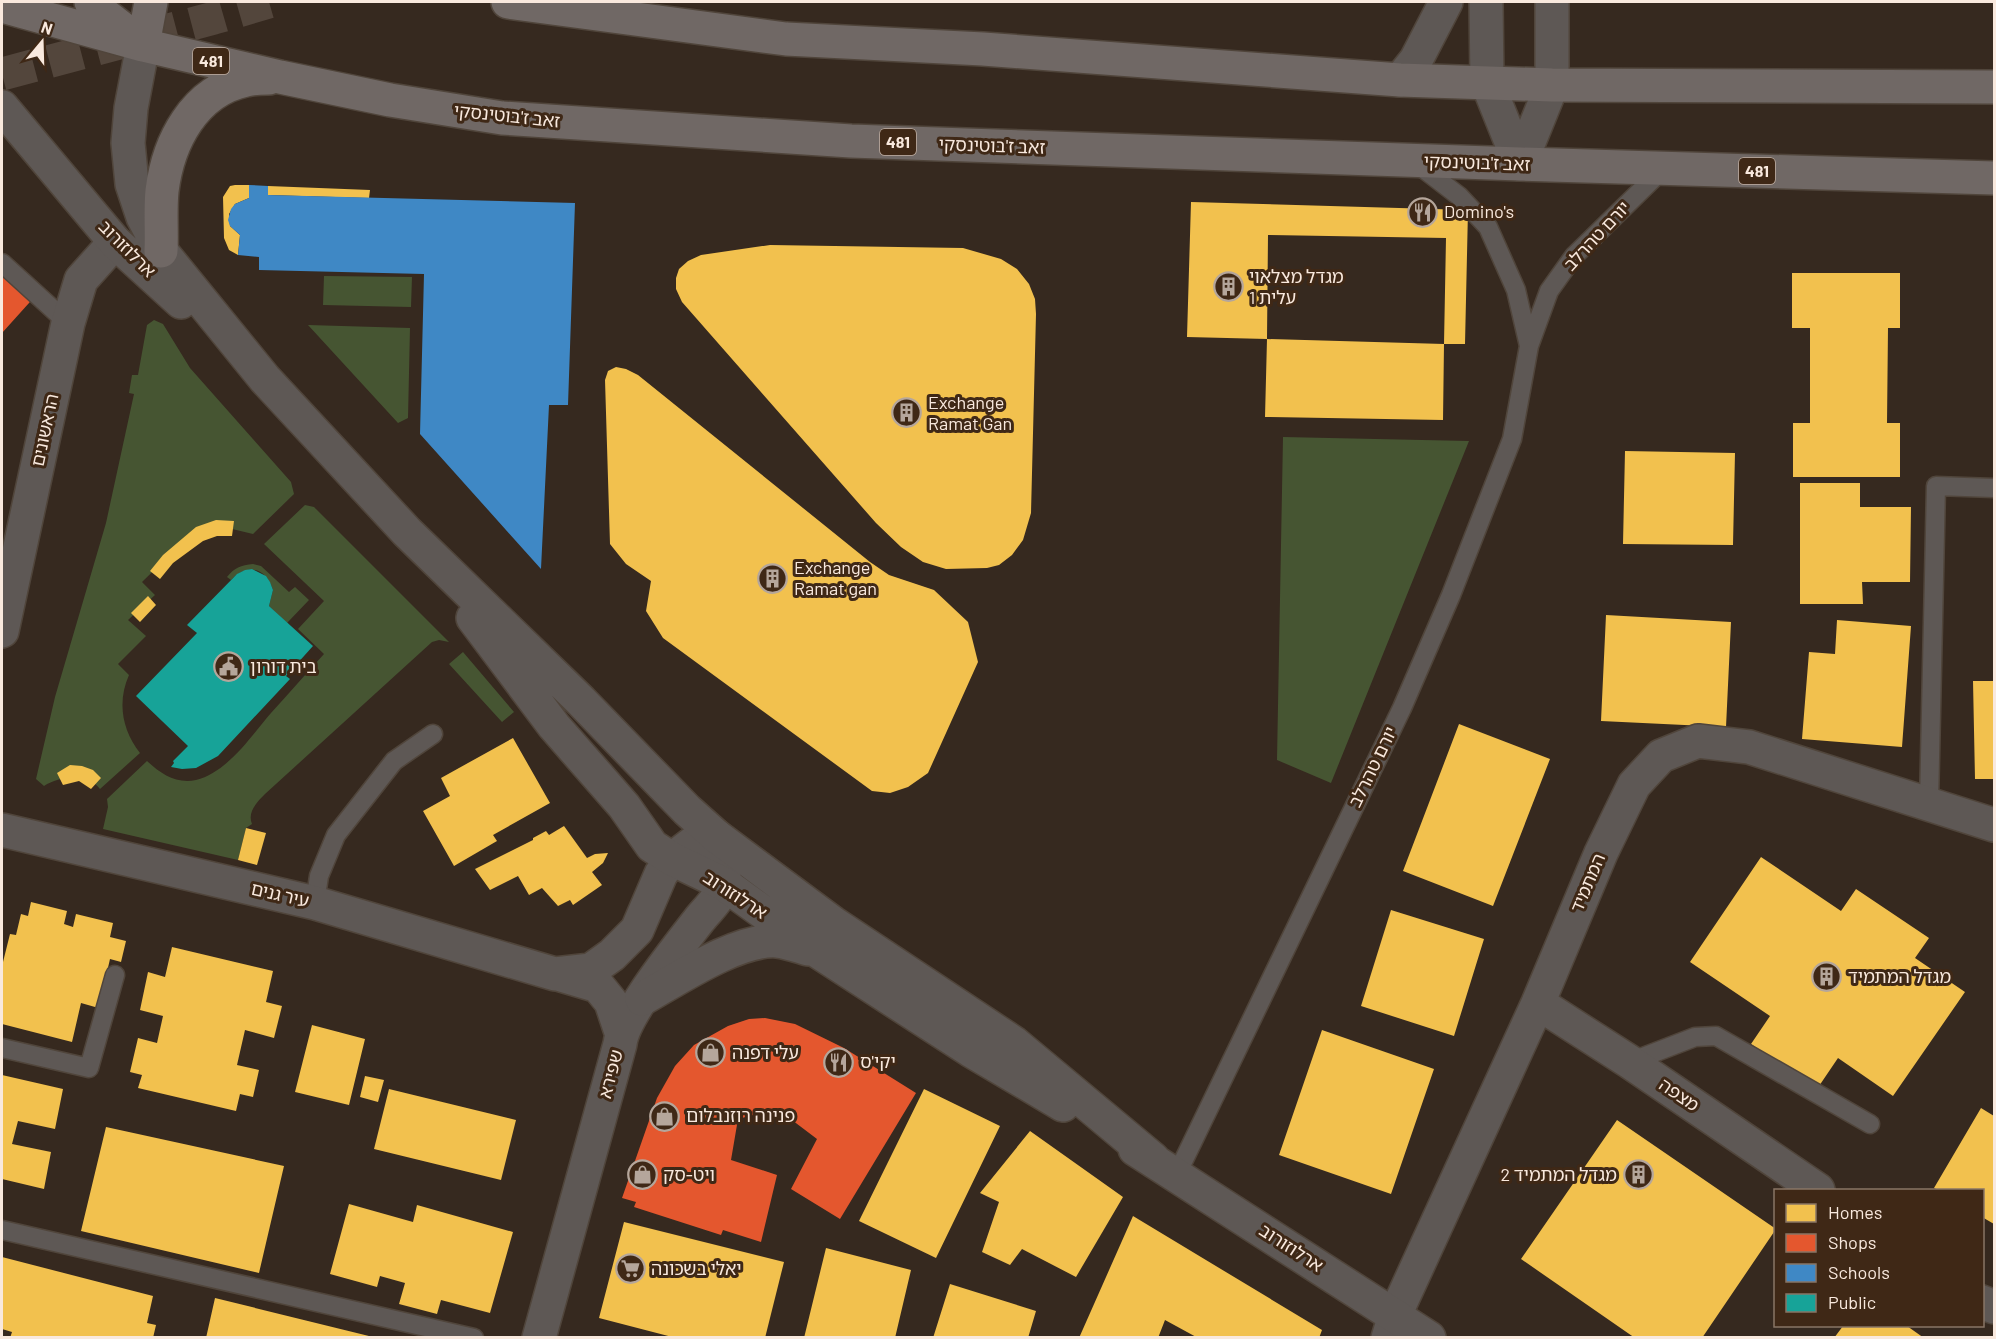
<svg xmlns="http://www.w3.org/2000/svg" width="1996" height="1339" viewBox="0 0 1996 1339" font-family="Barlow,'Noto Sans Hebrew',sans-serif">
  <style>
    .green { fill: #465532 }
    .homes { fill: #f2c14e }
    .shops { fill: #e4572e }
    .schools { fill: #3f88c5 }
    .public { fill: #17a398 }
    .lines { fill: none; stroke-linecap: round; stroke-linejoin: round }
    .tertiary-tunnel { stroke: #53463c; stroke-width: 33; stroke-dasharray: 33 16; stroke-linecap: butt }
    .service-casing { stroke: #50453b; stroke-width: 21 }
    .minor-casing { stroke: #50453b; stroke-width: 36 }
    .tertiary-casing { stroke: #50453b; stroke-width: 36 }
    .primary-casing { stroke: #50453b; stroke-width: 36 }
    .service { stroke: #5e5855; stroke-width: 18 }
    .minor { stroke: #5e5855; stroke-width: 33 }
    .tertiary { stroke: #5e5855; stroke-width: 33 }
    .primary { stroke: #706865; stroke-width: 33 }
    .labels { text-anchor: middle; stroke-width: 6; stroke-linejoin: round; paint-order: stroke }
    .shield { fill: #3f2816; stroke: #c1afa2; stroke-width: 1.5 }
    .shield-label { font-size: 16px; font-weight: bold; fill: #f9e9de }
    .street-label { font-size: 18px; fill: #f9e9de; stroke: #3f2816 }
    .poi-label { font-size: 18px; fill: #f9e9de; stroke: #3f2816; text-anchor: start }
  </style>
  <rect width="100%" height="100%" fill="#36291f"/>
  <path class="green" d="M324,276L412,277L411,307L323,305Z
    M154,320L163,324L190,368L291,482L294,494L253,534L228,528L184,541L142,582L155,595L128,620L146,636L118,664L129,675C117,702 122,730 140,753L100,789C87,772 60,776 44,786L36,779L55,697L106,523L134,394L129,393L132,375H138L147,325Z
    M308,325L410,328L408,418L398,423Z
    M1283,437L1469,441L1331,783L1277,760Z
    M305,505L314,507L449,642L439,640L432,642L265,794C257,802 247,812 252,824L246,828L238,860L103,829L108,807L107,799L147,761C161,774 176,784 196,780C228,772 251,736 271,713C289,693 306,674 324,654L298,629L324,601L264,544Z
    M253,564L261,566L289,592L295,587L309,600L287,623L269,606L273,590C266,567 247,563 231,580L227,577C234,568 241,565 253,564Z
    M463,652L514,712L502,722L449,664Z"/>
  <path class="homes" d="M235,185H249V198L235,204L229,214L230,226L240,235L238,255L229,250L224,238L223,197L230,186Z
    M268,186L370,190L369,198L268,195Z
    M1191,202L1468,210L1465,344H1444L1443,420L1265,417L1267,339L1444,344L1446,238L1268,235L1267,339L1187,337Z
    M770,245L963,248L1001,259L1017,269L1029,284L1035,299L1036,314L1031,513L1023,540L1012,555L999,565L987,568L946,569L923,562L901,547L876,523L682,302L676,289V278L679,269L688,261L701,255Z
    M1792,273H1900V328H1888L1887,423H1900V477H1793V423H1810V328H1792Z
    M616,367L626,369L638,375L870,562L889,575L934,590L968,622L978,662L928,773L908,787L890,793L872,791L663,638L646,611L651,581L626,564L610,544L605,380L608,371Z
    M1625,451L1735,453L1733,545L1623,544Z
    M1800,483H1860V507H1911L1910,582H1862L1863,604H1800Z
    M216,520L234,521L232,536H217L203,541L173,563L160,579L150,571L163,555L196,527Z
    M148,596L156,605L140,622L131,613Z
    M1606,615L1731,622L1726,727L1601,721Z
    M1837,620L1911,626L1902,747L1802,739L1809,652L1835,654Z
    M1973,681H1994V779H1975Z
    M1459,724L1550,759L1493,906L1403,871Z
    M513,738L550,803L493,835L497,841L454,866L423,811L450,796L441,778Z
    M70,765L82,766L93,770L101,778L91,789L79,781L63,785L57,773Z
    M564,826L587,858L595,854L608,853L603,863L592,872L602,885L573,905L570,900L558,906L542,888L529,895L518,876L490,890L475,869L533,840V838L546,831L549,835Z
    M246,828L266,833L257,865L238,860Z
    M1761,857L1841,911L1856,889L1929,938L1915,958L1965,992L1893,1096L1838,1058L1817,1089L1751,1044L1770,1016L1690,962Z
    M31,902L67,911L64,924L73,927L76,914L113,923L110,937L126,941L121,962L110,959L104,985L109,1011L81,1003L72,1042L2,1024V966L10,934L16,935L21,914L28,916Z
    M1391,910L1484,939L1454,1036L1361,1006Z
    M172,947L273,971L266,1002L282,1006L274,1038L245,1030L237,1065L259,1070L253,1097L240,1094L236,1111L138,1088L142,1075L130,1072L138,1038L157,1043L163,1016L140,1010L148,972L165,977Z
    M312,1025L365,1039L349,1105L295,1092Z
    M1322,1030L1434,1069L1391,1194L1279,1155Z
    M2,1075L63,1089L55,1129L18,1121L12,1144L51,1152L44,1189L2,1179Z
    M365,1076L384,1080L378,1102L360,1097Z
    M389,1089L516,1120L501,1180L374,1149Z
    M924,1089L1000,1126L936,1258L859,1221Z
    M1981,1108L1994,1116V1224L1982,1217V1190H1938L1934,1188Z
    M1617,1120L1776,1229L1702,1338H1635L1521,1259Z
    M106,1127L284,1166L259,1273L81,1231Z
    M1030,1131L1123,1197L1076,1277L1022,1249L1010,1265L982,1252L999,1202L980,1193Z
    M349,1204L413,1222L417,1205L513,1232L490,1313L441,1300L437,1314L399,1304L405,1283L380,1276L377,1287L330,1274Z
    M1133,1216L1322,1330L1319,1338H1198L1165,1320L1158,1338H1079Z
    M624,1222L784,1262L765,1338H676L599,1318Z
    M826,1248L911,1270L895,1338H804Z
    M2,1257L153,1296L147,1323L156,1325L153,1338H10L12,1332L2,1329Z
    M950,1284L1036,1311L1028,1338H933Z
    M215,1298L373,1337V1338H206Z
    M1843,1326H1907L1924,1338H1834Z"/>
  <path class="shops" d="M2,259L38,293L2,333Z
    M765,1018L795,1024L844,1048L916,1093L840,1219L791,1189L817,1139L780,1111L761,1113L738,1119L731,1160L777,1175L761,1242L723,1230L721,1235L634,1207L636,1202L622,1198L657,1098L675,1066L694,1045L728,1026L749,1019Z"/>
  <path class="schools" d="M249,185L268,186V195L575,203L568,405H549L541,569L420,434L424,274L259,270V257L238,255L240,235L230,226L228,220L231,209L235,204L249,198Z"/>
  <path class="public" d="M252,569L266,576L270,582L273,590L269,606L313,646L286,676L290,679L218,756L196,768L182,769L171,767L174,763L173,761L188,746L136,696L197,633L187,625L237,574L245,570Z"/>
  <g class="lines">
    <path class="tertiary-tunnel" d="M2,74L214,18L269,2"/>
    <defs>
      <path id="service" d="M1416,163L1459,196L1488,227L1516,290L1529,346
        M2,263L68,323
        M1929,803L1936,486L1994,488
        M315,903L319,876L336,835L394,761L433,734
        M2,1048L89,1068L115,975
        M1630,1062L1695,1037L1716,1036L1870,1124
        M1177,1174L1402,708L1451,595L1512,439L1529,346L1549,291L1574,256L1663,169
        M2,1230L474,1338"/>
      <path id="minor" d="M2,631L68,323L81,280L115,242
        M2,830L315,903L555,974L591,970L612,955L637,930L661,874L672,859L693,843L716,836C720,851 725,866 724,882C723,895 707,910 699,920C679,946 623,1015 620,1044L539,1338
        M561,975L598,986L611,1002L621,1032
        M1538,1003L1630,1062L1818,1190
        M1982,1302L1994,1307
        M1388,1338L1395,1315L1538,1003L1601,853L1634,785L1661,756L1698,741L1749,747L1994,825"/>
      <path id="tertiary" d="M1486,2L1487,82L1520,164
        M143,45L131,108L128,143L132,184L143,217L161,251L265,379L407,532L581,701L687,810L716,836L833,923L1014,1043L1153,1159
        M1400,80L1416,60L1446,2
        M2,107L115,242L181,302
        M1520,164L1552,85V2
        M473,618L554,726L624,806L652,846L672,859L724,884L817,951L970,1050L1063,1105
        M642,999C676,980 738,938 777,941C787,942 798,946 808,949
        M1135,1149L1429,1338"/>
      <path id="primary" d="M91,2L105,15L132,36
        M508,2L786,39L983,49L1400,80L1552,85L1994,87
        M2,6L143,45L280,77L390,100L502,118L851,141L1520,164L1994,178
        M143,45L151,2
        M161,251C162,232 160,211 162,191C168,142 194,91 246,80C254,78 262,78 269,78"/>
    </defs>
    <use href="#service" class="service-casing"/>
    <use href="#minor" class="minor-casing"/>
    <use href="#tertiary" class="tertiary-casing"/>
    <use href="#primary" class="primary-casing"/>
    <use href="#service" class="service"/>
    <use href="#minor" class="minor"/>
    <use href="#tertiary" class="tertiary"/>
    <use href="#primary" class="primary"/>
  </g>
  <defs>
    <symbol id="restaurant-ring" viewBox="-11 -11 22 22"><circle r="9.5" fill="#3f2816" stroke="#b5a69b" stroke-width="1.5"/><path d="M-5-6h1v4h1v-4h1v4h1v-4h1v5L-1.5 .5V6h-2V.5L-5-1ZM5-6V6H3V1.5H1.5Q1.5-4 5-6Z" fill="#b5a69b"/></symbol>
    <symbol id="building-ring" viewBox="-11 -11 22 22"><circle r="9.5" fill="#3f2816" stroke="#b5a69b" stroke-width="1.5"/><path d="M-4-6H4V6H1V3H-1V6H-4ZM-2.5-4.3h1.7v1.8h-1.7ZM.8-4.3h1.7v1.8H.8ZM-2.5-1h1.7V.8h-1.7ZM.8-1h1.7V.8H.8Z" fill="#b5a69b"/></symbol>
    <symbol id="civic-ring" viewBox="-11 -11 22 22"><circle r="9.5" fill="#3f2816" stroke="#b5a69b" stroke-width="1.5"/><path d="M-.6-6.5H3V-4.5H.6V-3L4-1V1h2V6H-6V1h2V-1L-.6-3ZM-1.2 2.5V6h2.4V2.5Z" fill="#b5a69b"/></symbol>
    <symbol id="shop-ring" viewBox="-11 -11 22 22"><circle r="9.5" fill="#3f2816" stroke="#b5a69b" stroke-width="1.5"/><path d="M-5-2.5h2.3a2.7 3.5 0 0 1 5.4 0H5L5.5 6h-11ZM-1.5-2.5h3a1.5 2.3 0 0 0-3 0Z" fill="#b5a69b"/></symbol>
    <symbol id="supermarket-ring" viewBox="-11 -11 22 22"><circle r="9.5" fill="#3f2816" stroke="#b5a69b" stroke-width="1.5"/><path d="M-6-5.5h2.5l.6 2H6L4.5 2H-2.5L-4.4-4H-6ZM-1.5 3.2a1.3 1.3 0 1 0 .1 0ZM3 3.2a1.3 1.3 0 1 0 .1 0Z" fill="#b5a69b"/></symbol>
  </defs>
  <g fill-rule="evenodd">
    <use href="#restaurant-ring" x="1406" y="196" width="33" height="33"/>
    <use href="#building-ring" x="1212" y="270" width="33" height="33"/>
    <use href="#building-ring" x="890" y="396" width="33" height="33"/>
    <use href="#building-ring" x="756" y="562" width="33" height="33"/>
    <use href="#civic-ring" x="212" y="650" width="33" height="33"/>
    <use href="#building-ring" x="1810" y="960" width="33" height="33"/>
    <use href="#shop-ring" x="694" y="1036" width="33" height="33"/>
    <use href="#restaurant-ring" x="822" y="1046" width="33" height="33"/>
    <use href="#shop-ring" x="648" y="1100" width="33" height="33"/>
    <use href="#shop-ring" x="626" y="1158" width="33" height="33"/>
    <use href="#building-ring" x="1622" y="1158" width="33" height="33"/>
    <use href="#supermarket-ring" x="614" y="1252" width="33" height="33"/>
  </g>
  <g class="labels">
    <g class="shield">
      <rect x="193" y="48" width="36" height="26" rx="4.5"/>
      <rect x="880" y="129" width="36" height="26" rx="4.5"/>
      <rect x="1739" y="158" width="36" height="26" rx="4.5"/>
    </g>
    <g class="shield-label">
      <text x="211" y="67">481</text>
      <text x="898" y="148">481</text>
      <text x="1757" y="177">481</text>
    </g>
    <g class="street-label">
      <text transform="translate(507 116) rotate(6)" y="6">זאב ז'בוטינסקי</text>
      <text transform="translate(992 146) rotate(2)" y="6">זאב ז'בוטינסקי</text>
      <text transform="translate(1477 163) rotate(2)" y="6">זאב ז'בוטינסקי</text>
      <text transform="translate(1597 236) rotate(-47)" y="6">יורם טהרלב</text>
      <text transform="translate(127 249) rotate(45)" y="6">ארלוזורוב</text>
      <text transform="translate(45 430) rotate(-78)" y="6">הראשונים</text>
      <text transform="translate(1373 767) rotate(-64)" y="6">יורם טהרלב</text>
      <text transform="translate(1588 883) rotate(-67)" y="6">המתמיד</text>
      <text transform="translate(280 895) rotate(13)" y="6">עיר גנים</text>
      <text transform="translate(735 895) rotate(33)" y="6">ארלוזורוב</text>
      <text transform="translate(611 1074) rotate(-75)" y="6">שפירא</text>
      <text transform="translate(1679 1095) rotate(34)" y="6">מצפה</text>
      <text transform="translate(1291 1248) rotate(33)" y="6">ארלוזורוב</text>
    </g>
    <g class="poi-label">
      <text x="1444" y="218">Domino's</text>
      <text x="1249" y="283">מגדל מצלאוי<tspan x="1249" dy="21">עלית 1</tspan></text>
      <text x="928" y="409">Exchange<tspan x="928" dy="21">Ramat Gan</tspan></text>
      <text x="794" y="574">Exchange<tspan x="794" dy="21">Ramat gan</tspan></text>
      <text x="250" y="673">בית דורון</text>
      <text x="1848" y="983">מגדל המתמיד</text>
      <text x="732" y="1059">עלי דפנה</text>
      <text x="860" y="1068">יקי'ס</text>
      <text x="686" y="1122">פנינה רוזנבלום</text>
      <text x="663" y="1181">ויט-סק</text>
      <text x="1617" y="1181" text-anchor="end">מגדל המתמיד 2</text>
      <text x="651" y="1275">יאלי בשכונה</text>
    </g>
  </g>
  <rect width="1996" height="1339" fill="none" stroke="#f9e9de" stroke-width="6"/>
  <rect x="1774" y="1189" width="210" height="138" fill="#3f2816" stroke="#897566" stroke-width="1.5"/>
  <rect x="1786" y="1204" width="30" height="18" fill="#f2c14e" stroke="#897566" stroke-width="1.5"/>
  <text x="1828" y="1219" font-size="18" fill="#f9e9de">Homes</text>
  <rect x="1786" y="1234" width="30" height="18" fill="#e4572e" stroke="#897566" stroke-width="1.5"/>
  <text x="1828" y="1249" font-size="18" fill="#f9e9de">Shops</text>
  <rect x="1786" y="1264" width="30" height="18" fill="#3f88c5" stroke="#897566" stroke-width="1.5"/>
  <text x="1828" y="1279" font-size="18" fill="#f9e9de">Schools</text>
  <rect x="1786" y="1294" width="30" height="18" fill="#17a398" stroke="#897566" stroke-width="1.5"/>
  <text x="1828" y="1309" font-size="18" fill="#f9e9de">Public</text>
  <g transform="translate(42 42) rotate(19)" stroke="#3f2816" stroke-width="4.5" paint-order="stroke">
  <path d="M0-4.5L10 22L0 15L-10 22Z" fill="#f9e9de"/>
  <text y="-9" font-size="16" font-weight="bold" text-anchor="middle" fill="#f9e9de">N</text>
  </g>
</svg>
